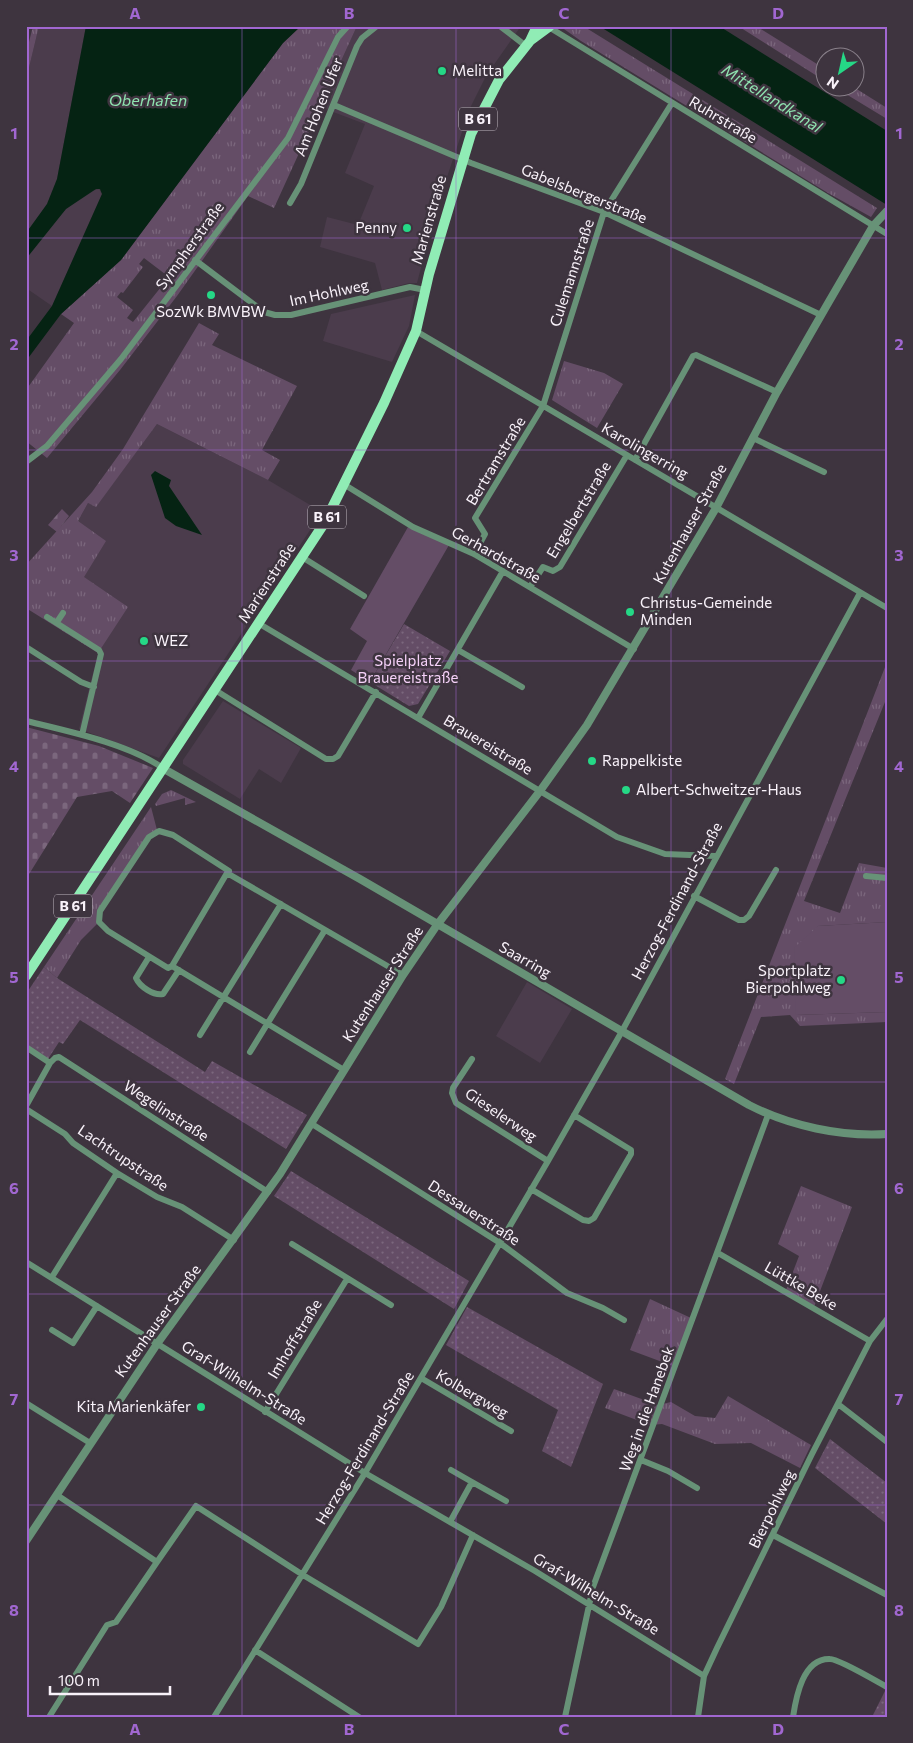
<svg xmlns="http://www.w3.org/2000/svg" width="913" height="1743" viewBox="0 0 913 1743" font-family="Commissioner,sans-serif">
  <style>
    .built { fill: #4b3c4c }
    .grass { fill: url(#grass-tufts); fill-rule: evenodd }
    .cemetery { fill: url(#cemetery-stones) }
    .park { fill: url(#park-dots) }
    .garden { fill: #644d66 }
    .water { fill: #052313 }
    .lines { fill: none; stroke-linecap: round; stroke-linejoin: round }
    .minor { stroke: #679277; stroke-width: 6 }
    .tertiary { stroke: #679277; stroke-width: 8 }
    .primary { stroke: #90ecb5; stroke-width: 10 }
    .grid { fill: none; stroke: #a167d1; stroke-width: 1; stroke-opacity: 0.55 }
    .poi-dot { fill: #25d886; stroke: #3e343f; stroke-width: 2 }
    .labels { text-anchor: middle; stroke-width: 5; stroke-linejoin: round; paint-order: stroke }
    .shield { fill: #3e343f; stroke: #c1b9c2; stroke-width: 1 }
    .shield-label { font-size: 14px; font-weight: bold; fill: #f9f2fa }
    .poi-label { font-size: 15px; fill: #f9f2fa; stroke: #3e343f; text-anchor: start }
    .street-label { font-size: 15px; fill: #f9f2fa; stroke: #3e343f }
    .park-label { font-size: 15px; fill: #f5d1f8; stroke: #3e343f }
    .water-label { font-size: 16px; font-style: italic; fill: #8fe3b0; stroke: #3e343f }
    .neatline { fill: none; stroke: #a167d1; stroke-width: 2 }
    .grid-label { font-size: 16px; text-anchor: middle; font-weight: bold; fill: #a167d1 }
  </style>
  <defs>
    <pattern id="grass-tufts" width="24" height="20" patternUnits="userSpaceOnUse" patternTransform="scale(1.25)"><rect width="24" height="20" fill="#644d66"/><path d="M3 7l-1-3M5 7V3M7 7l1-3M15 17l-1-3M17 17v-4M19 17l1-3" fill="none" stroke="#7b677d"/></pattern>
    <pattern id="cemetery-stones" width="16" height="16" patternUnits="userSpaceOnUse" patternTransform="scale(1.25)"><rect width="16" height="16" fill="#644d66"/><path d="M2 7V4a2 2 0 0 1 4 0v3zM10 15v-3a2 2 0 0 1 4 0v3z" fill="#7b677d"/></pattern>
    <pattern id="park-dots" width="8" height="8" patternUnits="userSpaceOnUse" patternTransform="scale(1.25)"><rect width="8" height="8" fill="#644d66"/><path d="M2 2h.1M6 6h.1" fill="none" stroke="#7b677d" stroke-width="1.8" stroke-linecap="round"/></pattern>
  </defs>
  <rect width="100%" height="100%" fill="#3e343f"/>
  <path class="built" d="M39,26H86L57,179L47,204L35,222L47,230L66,209L90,191L99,189L102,194L52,306L26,288V80Z
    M357,26H521L486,76L470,108L436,210L417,283H409L382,290L375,263L320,247L327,217L358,225L374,186L345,173L365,124L320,107Z
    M415,295L409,326L392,362L323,341L331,314Z
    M157,424L268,480L322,512L159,758L79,729L98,653L83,577L78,521L88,503L96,506Z
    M223,701L301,748L281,783L259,769L240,799L183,764V760Z
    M527,982L572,1009L540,1063L496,1036Z"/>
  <path class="grass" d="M33,26H39L26,80V54Z
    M301,26H357L274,208L248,196L177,296L120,370L47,458L26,441V390L74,323L61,314L121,260L283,43ZM144,258L169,277L133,322L127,318L133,310L117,297L121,292L123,293L143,267L139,264Z
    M564,26H583L877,208L871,217L828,193L581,41L564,29Z
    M738,26H756L825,69V81Z
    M836,88H855L887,108V119Z
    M199,323L219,334L212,345L297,386L262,450L280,460L268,480L157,424L96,507L88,503L78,521L106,541L84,577L128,607L98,653L26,608V565L92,492L123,449Z
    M564,361L604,373L623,384L597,428L552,400Z
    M887,662V697L804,901L840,913L859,863L887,868V922L818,926L796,1015L887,1012V1022L800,1026L790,1015L761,1017L734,1084L725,1079Z
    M171,790L196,802L185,805V798L156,806L155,804L162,794Z
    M151,807L157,830L98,911L97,924L81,940L57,978L44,967Z
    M801,1186L852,1207L814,1307L786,1290L799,1256L778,1244Z
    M650,1299L691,1318L673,1366L630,1350Z
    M614,1389L658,1405L671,1402L695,1416L715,1418L728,1396L811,1445L800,1468L751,1443L715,1444L662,1424L650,1425L605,1408Z"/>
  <path class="cemetery" d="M62,509L69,516L57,532L48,525Z
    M26,727L99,746L153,768L130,803L112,791L77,797L26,879Z"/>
  <path class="park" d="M404,624L450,651L418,704L409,706L370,682Z
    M44,967L57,978L205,1072L212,1061L307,1115L286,1149L80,1020L63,1044L59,1042L48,1059L26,1045V994Z
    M291,1171L469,1281L454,1309L274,1196Z
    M467,1307L603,1384L571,1467L542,1451L558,1410L446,1345Z
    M830,1439L887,1483V1524L815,1468Z
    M887,1687V1717H872Z"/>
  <path class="garden" d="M408,527L449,545L370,682L351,670L367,641L350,629Z
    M887,922V1012L796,1015L794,948L818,926Z"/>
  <path class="water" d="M86,26H301L283,43L121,260L61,314L26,361V341L52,306L102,194L100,189H96L66,209L26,259V233L47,204L57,179Z
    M599,26H719L887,131V205Z
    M155,471L171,480L169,486L202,535L176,526L165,518L151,475Z"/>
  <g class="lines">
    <path class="minor" d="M500,26L526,46
      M547,26L887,234
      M26,28L27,26
      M334,105L471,163L604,212L821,315
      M290,203L301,184L357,46L362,38L377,26
      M195,260L264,312L275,315H291L410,287L425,290
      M416,331L887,608
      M753,438L824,472
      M635,460L693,356L696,355L777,392
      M26,462L47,446L121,359L288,138L338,37L348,26
      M345,485L413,527L474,554L634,649
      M474,554L485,534L475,518L543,406L604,212L672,103
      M302,557L364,596
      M530,587L543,567L553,571L560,567L627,455
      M47,617L99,650L101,654L82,735
      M57,622L63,613
      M258,623L617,837L665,854L715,856
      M26,647L81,682L94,687
      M458,650L522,687
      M215,690L326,759H333L338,756L376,692
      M418,718L503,571
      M26,721C67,731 130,744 164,769
      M227,873L403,975
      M866,876L887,878
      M694,896L739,920H744L749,916L776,870
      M149,957L136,978C140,987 154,996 163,994L179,970
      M172,966L168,968L108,931L99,922L100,911L149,837L159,831L173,835L229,871L227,873
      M172,966L344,1070
      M172,966L227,873
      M200,1035L281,904
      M26,1047L50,1063L26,1106
      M250,1052L325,930
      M472,1059L453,1088L452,1093L456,1103L548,1161
      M50,1063L55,1058L59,1057L268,1192
      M26,1109L65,1134L73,1143L117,1173L157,1197L182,1207L234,1240
      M312,1124L500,1243L567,1293L603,1308L624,1320
      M531,1189L583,1220L589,1221L594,1218L631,1154V1150L574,1115
      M292,1244L391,1305
      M718,1253L870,1341
      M26,1262L365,1473L535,1571L704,1676
      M52,1277L117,1173
      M52,1330L73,1343L97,1306
      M421,1378L511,1431
      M26,1403L90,1443
      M838,1404L887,1442
      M265,1412L347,1279
      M641,1460L668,1471L697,1488
      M451,1470L472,1482
      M57,1495L157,1562L196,1506L303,1575L418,1644L441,1607L473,1535
      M450,1522L472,1482L506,1501
      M773,1535L887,1595
      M255,1650L359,1717
      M49,1717L107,1625L116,1622L157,1562
      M214,1717L365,1473L548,1161L621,1033L860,593
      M565,1717L593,1587L768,1115
      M698,1717L704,1676L717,1648L812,1454L870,1341L887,1319
      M793,1717C796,1697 803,1658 830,1659C839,1659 876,1681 887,1687"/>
    <path class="tertiary" d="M164,769L360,879L749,1105C790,1126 841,1137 887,1134
      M26,1541L157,1344L280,1174L403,975L437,925L540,791L587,725L716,508L777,392L827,305L873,226L887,211"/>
    <path class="primary" d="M531,40L550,26
      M26,976L325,522L384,403L416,331L429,274L471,134L499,80L530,41L537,26"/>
  </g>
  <path class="grid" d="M242,26V1717M456,26V1717M671,26V1717M26,238H887M26,450H887M26,661H887M26,872H887M26,1082H887M26,1294H887M26,1505H887"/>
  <g class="poi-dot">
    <circle cx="442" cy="71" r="5"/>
    <circle cx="407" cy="228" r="5"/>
    <circle cx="211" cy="295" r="5"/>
    <circle cx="630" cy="612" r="5"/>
    <circle cx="144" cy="641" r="5"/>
    <circle cx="592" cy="761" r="5"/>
    <circle cx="626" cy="790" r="5"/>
    <circle cx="841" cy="980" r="5"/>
    <circle cx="201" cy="1407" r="5"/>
  </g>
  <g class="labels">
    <g class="shield">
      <rect x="459" y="107.5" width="38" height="23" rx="4"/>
      <rect x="308" y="505.5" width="38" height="23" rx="4"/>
      <rect x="54" y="894.5" width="38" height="23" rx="4"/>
    </g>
    <g class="shield-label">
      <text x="478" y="124">B 61</text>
      <text x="327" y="522">B 61</text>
      <text x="73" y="911">B 61</text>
    </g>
    <g class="poi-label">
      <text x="452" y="76">Melitta</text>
      <text x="397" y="233" text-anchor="end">Penny</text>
      <text x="211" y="317" text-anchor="middle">SozWk BMVBW</text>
      <text x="640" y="608">Christus-Gemeinde<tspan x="640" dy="17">Minden</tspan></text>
      <text x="154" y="646">WEZ</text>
      <text x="602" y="766">Rappelkiste</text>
      <text x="636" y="795">Albert-Schweitzer-Haus</text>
      <text x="831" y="976" text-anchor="end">Sportplatz<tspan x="831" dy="17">Bierpohlweg</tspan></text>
      <text x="191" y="1412" text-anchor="end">Kita Marienkäfer</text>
    </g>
    <g class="street-label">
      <text transform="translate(319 107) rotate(-68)" y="5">Am Hohen Ufer</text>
      <text transform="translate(723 120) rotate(31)" y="5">Ruhrstraße</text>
      <text transform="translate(584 194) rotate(22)" y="5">Gabelsbergerstraße</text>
      <text transform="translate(429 220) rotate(-74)" y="5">Marienstraße</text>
      <text transform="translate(190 246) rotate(-54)" y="5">Sympherstraße</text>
      <text transform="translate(572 273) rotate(-72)" y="5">Culemannstraße</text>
      <text transform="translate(329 293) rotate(-12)" y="5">Im Hohlweg</text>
      <text transform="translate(645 451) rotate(30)" y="5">Karolingerring</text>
      <text transform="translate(496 461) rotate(-59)" y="5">Bertramstraße</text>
      <text transform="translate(579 510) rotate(-59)" y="5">Engelbertstraße</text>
      <text transform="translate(690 524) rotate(-61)" y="5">Kutenhauser Straße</text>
      <text transform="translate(496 555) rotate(29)" y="5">Gerhardstraße</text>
      <text transform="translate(267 583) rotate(-57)" y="5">Marienstraße</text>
      <text transform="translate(488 745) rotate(31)" y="5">Brauereistraße</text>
      <text transform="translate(677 901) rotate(-62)" y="5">Herzog-Ferdinand-Straße</text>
      <text transform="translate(525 960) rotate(30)" y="5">Saarring</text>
      <text transform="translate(383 984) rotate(-57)" y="5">Kutenhauser Straße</text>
      <text transform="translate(166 1111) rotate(33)" y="5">Wegelinstraße</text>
      <text transform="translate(501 1115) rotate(34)" y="5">Gieselerweg</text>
      <text transform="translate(123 1158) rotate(34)" y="5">Lachtrupstraße</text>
      <text transform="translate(474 1213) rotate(33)" y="5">Dessauerstraße</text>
      <text transform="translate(801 1286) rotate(30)" y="5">Lüttke Beke</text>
      <text transform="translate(158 1321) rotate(-54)" y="5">Kutenhauser Straße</text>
      <text transform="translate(295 1339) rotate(-59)" y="5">Imhoffstraße</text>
      <text transform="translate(244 1383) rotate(32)" y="5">Graf-Wilhelm-Straße</text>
      <text transform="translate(472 1394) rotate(30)" y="5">Kolbergweg</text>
      <text transform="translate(647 1409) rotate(-70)" y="5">Weg in die Hanebek</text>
      <text transform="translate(365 1448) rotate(-59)" y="5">Herzog-Ferdinand-Straße</text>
      <text transform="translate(772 1509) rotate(-64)" y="5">Bierpohlweg</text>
      <text transform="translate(596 1594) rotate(31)" y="5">Graf-Wilhelm-Straße</text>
    </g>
    <g class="park-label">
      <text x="408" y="666">Spielplatz<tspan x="408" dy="17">Brauereistraße</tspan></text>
    </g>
    <g class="water-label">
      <text transform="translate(772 98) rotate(32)" y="6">Mittellandkanal</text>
      <text x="148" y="106">Oberhafen</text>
    </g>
  </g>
  <rect width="913" height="1743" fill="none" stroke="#3e343f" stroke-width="55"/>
  <g transform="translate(840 72) rotate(214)"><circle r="24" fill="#3e343f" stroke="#89808a"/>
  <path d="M0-4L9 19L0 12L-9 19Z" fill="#25d886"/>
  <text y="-8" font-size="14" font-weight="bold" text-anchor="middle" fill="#f9f2fa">N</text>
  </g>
  <path d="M50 1686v8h120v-8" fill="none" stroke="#f9f2fa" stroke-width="2.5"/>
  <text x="58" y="1686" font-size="15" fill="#f9f2fa" stroke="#3e343f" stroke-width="4" paint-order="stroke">100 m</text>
  <rect x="28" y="28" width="858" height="1688" class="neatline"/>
  <g class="grid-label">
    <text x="135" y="19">A</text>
    <text x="349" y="19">B</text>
    <text x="564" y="19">C</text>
    <text x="778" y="19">D</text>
    <text x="14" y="139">1</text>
    <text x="899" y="139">1</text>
    <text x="14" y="350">2</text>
    <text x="899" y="350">2</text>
    <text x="14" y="561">3</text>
    <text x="899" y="561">3</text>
    <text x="14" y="772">4</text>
    <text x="899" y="772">4</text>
    <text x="14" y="983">5</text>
    <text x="899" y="983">5</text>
    <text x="14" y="1194">6</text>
    <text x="899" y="1194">6</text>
    <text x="14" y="1405">7</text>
    <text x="899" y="1405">7</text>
    <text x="14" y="1616">8</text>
    <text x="899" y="1616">8</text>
    <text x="135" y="1735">A</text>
    <text x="349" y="1735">B</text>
    <text x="564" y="1735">C</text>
    <text x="778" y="1735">D</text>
  </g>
</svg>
